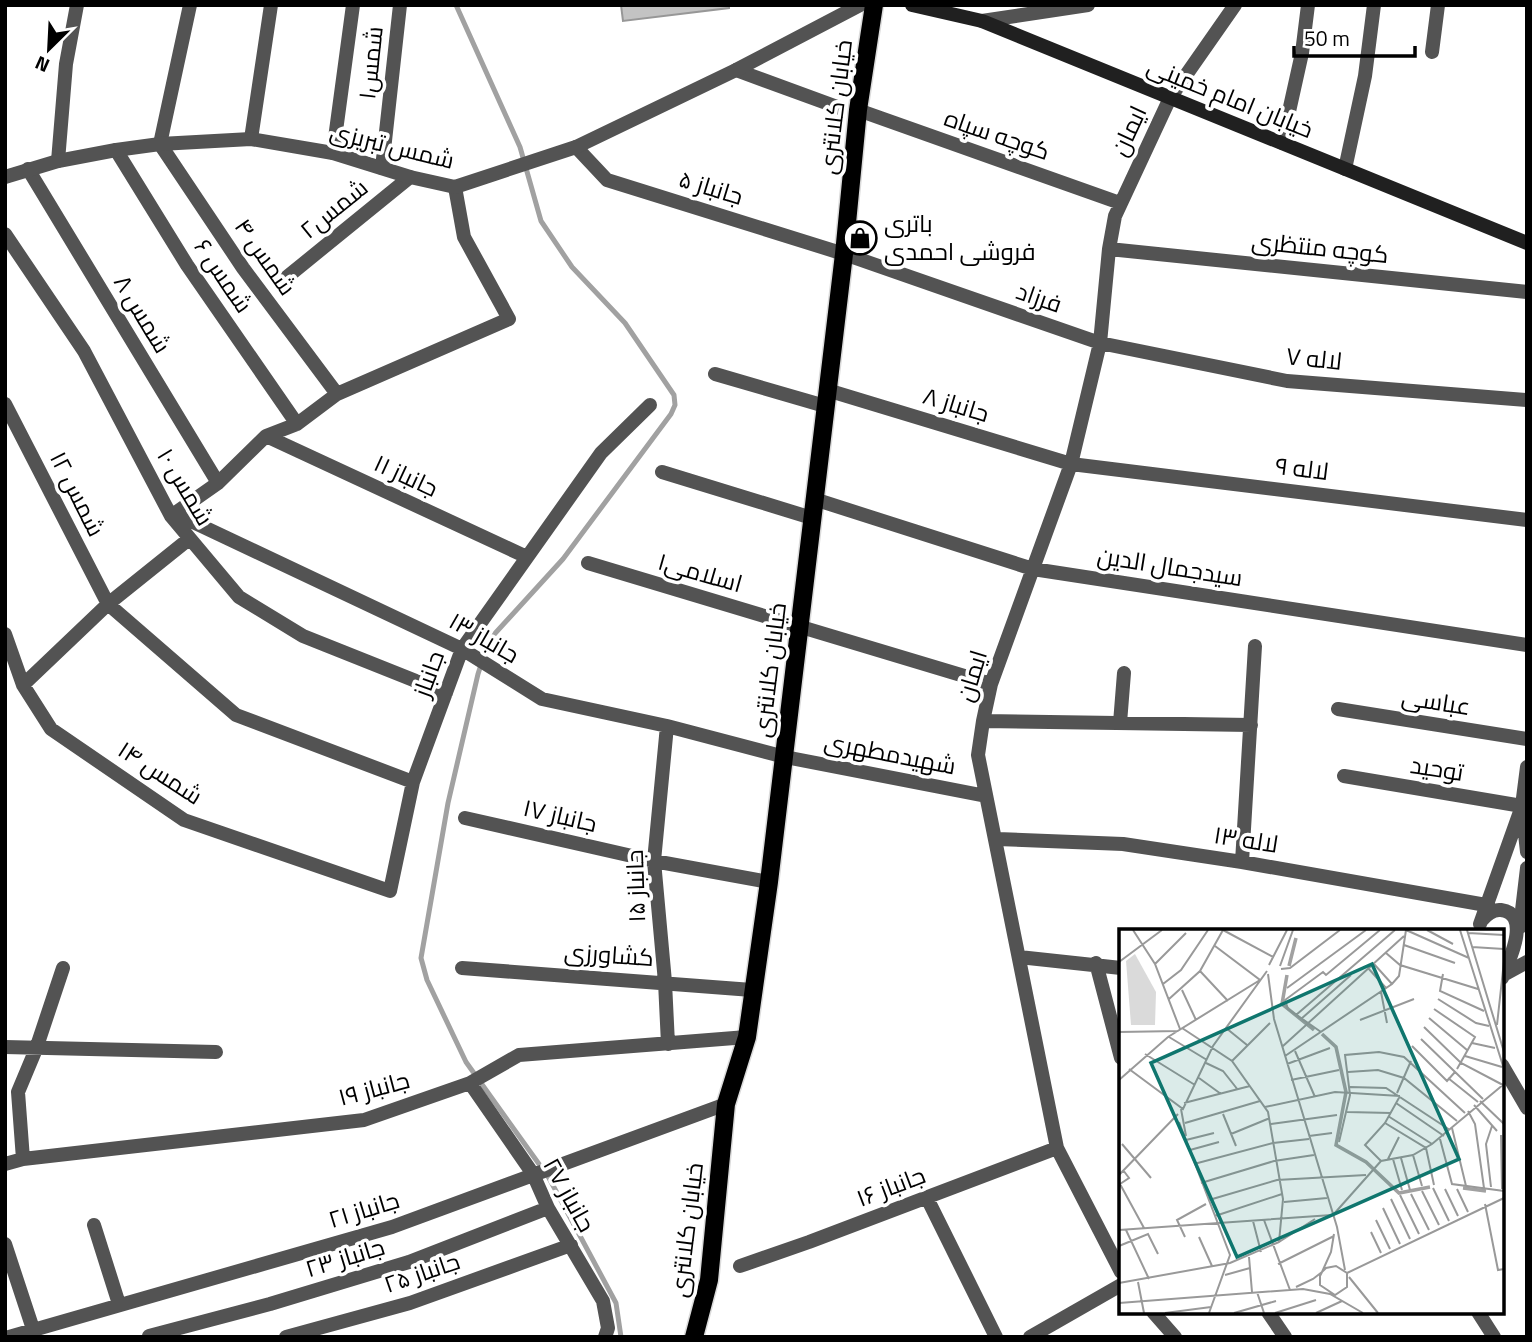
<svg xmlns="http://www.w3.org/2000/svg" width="1532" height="1342" viewBox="0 0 1532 1342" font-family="'Titillium Web',Cairo,sans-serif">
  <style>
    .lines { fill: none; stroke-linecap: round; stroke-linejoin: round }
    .stream { stroke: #a1a1a1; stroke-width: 5 }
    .building { fill: #c3c3c3; stroke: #979797; stroke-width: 2 }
    .primary-casing { stroke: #dbdbdb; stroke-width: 21 }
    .minor { stroke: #535353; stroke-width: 14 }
    .tertiary { stroke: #535353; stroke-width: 14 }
    .secondary { stroke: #202020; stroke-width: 14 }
    .primary { stroke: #000; stroke-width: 18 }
    .labels { text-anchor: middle; stroke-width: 7; stroke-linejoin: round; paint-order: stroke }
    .street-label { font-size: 24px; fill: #000; stroke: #fff }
    .poi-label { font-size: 24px; fill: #000; stroke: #fff; text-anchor: start }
    .inset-river { fill: none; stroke: #a1a1a1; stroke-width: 3.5 }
    .inset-road { fill: none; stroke: #999; stroke-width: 2 }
    .view { fill: #0f766e; fill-opacity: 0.15; stroke: #0f766e; stroke-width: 3.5 }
    .inset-edge { fill: none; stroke: #000; stroke-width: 3.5 }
  </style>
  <rect width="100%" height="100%" fill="#fff"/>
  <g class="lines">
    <path class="stream" d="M456,5L520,147L541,221L572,267L625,323L674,395L675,405L671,414L563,559L489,640L478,674L448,803L421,958L427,980L466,1062L549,1178L616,1303L621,1337"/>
  </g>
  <path class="building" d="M621,5H729V8L623,21Z"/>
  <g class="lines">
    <defs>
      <path id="primary" d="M694,1337L709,1280L726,1104L747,1037L769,882L844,254L858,110L874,5"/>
    </defs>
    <use href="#primary" class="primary-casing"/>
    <path class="minor" d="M190,5L160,144L243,268L337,394
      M982,21L1088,5
      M1432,52L1438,5
      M736,70L840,108
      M858,110L1120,203
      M251,139L271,5
      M1282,143L1302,53L1308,5
      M576,147L607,180L844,254L1100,343L1287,381L1527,400
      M116,150L187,265L297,424
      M333,153L353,5
      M58,161L66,64L77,5
      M382,168L400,5
      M28,169L218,483
      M1345,169L1365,76L1374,5
      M5,234L84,351L171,516L239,597L303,636L446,693
      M1109,249L1527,292
      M287,277L410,177
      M715,374L825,406
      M827,390L1071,464L1527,520
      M5,404L108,604L236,715L413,782
      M266,436L527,557
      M662,472L812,518
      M814,499L1033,569L1527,645
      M176,514L462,649L542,699L667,726L785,757L986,796
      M171,516L218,483L266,436L297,424L337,394L509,319L464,237L455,187
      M588,563L991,684
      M5,634L23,685L51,729L184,820L390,891L413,782L462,649L601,453L650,405
      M23,685L108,604L189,539
      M1338,709L1527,739
      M983,721L1251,725
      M1120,723L1124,673
      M667,726L654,861L665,982L668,1044
      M1527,767L1522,806L1527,852
      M1344,776L1522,806
      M465,818L654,861L769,882
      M997,839L1123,844L1242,862L1486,905
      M1242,862L1255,646
      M1482,920C1487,914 1493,909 1501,910C1532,914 1509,961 1502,978
      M1480,924L1522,806
      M1520,927L1527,868
      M1019,957L1121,968
      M1096,963L1121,1058
      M462,968L752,990
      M1503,975L1527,962
      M5,1047L216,1052
      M1502,1065L1527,1108
      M470,1083L533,1174L548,1208L603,1301L608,1328L605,1337
      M23,1159L18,1092L36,1049L63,968
      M5,1164L23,1159L364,1120L470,1083L519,1055L747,1037
      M927,1198L996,1337
      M94,1225L119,1304
      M5,1244L33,1329
      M740,1266L809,1242L1057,1148
      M1121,1272L1057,1148L978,755L983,721L991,684L1071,464L1100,343L1109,249L1115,216L1170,98L1235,5
      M1153,1312L1175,1337
      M1268,1312L1285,1337
      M1478,1312L1494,1337
      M149,1336L270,1304L409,1262L548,1208
      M9,1337L392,1227L726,1104
      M286,1337L410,1303L571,1245
      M1030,1337L1121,1285"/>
    <path class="tertiary" d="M5,177L58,161L116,150L160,144L251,139L333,153L410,177L455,187L576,147L736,70L860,5"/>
    <path class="secondary" d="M912,5L982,21L1527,243"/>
    <use href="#primary" class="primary"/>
  </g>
  <defs>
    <symbol id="shop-ring" viewBox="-11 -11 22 22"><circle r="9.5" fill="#fff" stroke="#000" stroke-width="1.5"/><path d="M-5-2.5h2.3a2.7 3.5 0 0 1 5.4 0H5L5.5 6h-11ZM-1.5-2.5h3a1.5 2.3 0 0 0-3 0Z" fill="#000"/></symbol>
  </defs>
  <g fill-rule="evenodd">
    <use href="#shop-ring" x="841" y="219" width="38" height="38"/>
  </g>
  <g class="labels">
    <g class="street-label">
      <text transform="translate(371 63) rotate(-84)" y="8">شمس۱</text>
      <text transform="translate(1230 98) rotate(22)" y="8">خیابان امام خمینی</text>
      <text transform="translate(836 107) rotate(-83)" y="8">خیابان کلانتری</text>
      <text transform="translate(1129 131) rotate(-65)" y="8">ایمان</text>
      <text transform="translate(997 135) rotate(19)" y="8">کوچه سپاه</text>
      <text transform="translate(392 146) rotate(14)" y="8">شمس تبریزی</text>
      <text transform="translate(711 188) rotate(17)" y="8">جانباز ۵</text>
      <text transform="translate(334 209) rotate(-39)" y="8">شمس۲</text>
      <text transform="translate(1320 248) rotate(6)" y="8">کوچه منتظری</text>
      <text transform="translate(265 257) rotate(55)" y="8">شمس ۴</text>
      <text transform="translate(223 276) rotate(56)" y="8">شمس ۶</text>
      <text transform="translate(1039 298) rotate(19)" y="8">فرزاد</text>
      <text transform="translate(142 314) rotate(59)" y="8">شمس ۸</text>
      <text transform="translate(1314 359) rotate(6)" y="8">لاله ۷</text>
      <text transform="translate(956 405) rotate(17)" y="8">جانباز ۸</text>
      <text transform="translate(1302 469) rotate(7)" y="8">لاله ۹</text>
      <text transform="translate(406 476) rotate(25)" y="8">جانباز ۱۱</text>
      <text transform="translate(185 487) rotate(59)" y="8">شمس ۱۰</text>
      <text transform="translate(77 494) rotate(63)" y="8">شمس ۱۲</text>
      <text transform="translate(1170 567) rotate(9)" y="8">سیدجمال الدین</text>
      <text transform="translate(700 573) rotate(16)" y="8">اسلامی۱</text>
      <text transform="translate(484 638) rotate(30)" y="8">جانباز ۱۳</text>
      <text transform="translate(770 670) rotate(-83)" y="8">خیابان کلانتری</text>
      <text transform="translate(429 674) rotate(-70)" y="8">جانباز</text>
      <text transform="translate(972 676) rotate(-73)" y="8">ایمان</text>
      <text transform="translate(1436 702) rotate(9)" y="8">عباسی</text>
      <text transform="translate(890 754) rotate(11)" y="8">شهیدمطهری</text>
      <text transform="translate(1437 769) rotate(9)" y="8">توحید</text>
      <text transform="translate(160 773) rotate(33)" y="8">شمس ۱۴</text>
      <text transform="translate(560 816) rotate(13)" y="8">جانباز ۱۷</text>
      <text transform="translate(1246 840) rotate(9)" y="8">لاله ۱۳</text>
      <text transform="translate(636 886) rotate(-92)" y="8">جانباز ۱۵</text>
      <text transform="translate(609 955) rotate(4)" y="8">کشاورزی</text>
      <text transform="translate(374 1089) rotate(-15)" y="8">جانباز ۱۹</text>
      <text transform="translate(891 1187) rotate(-21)" y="8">جانباز ۱۶</text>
      <text transform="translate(569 1195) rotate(61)" y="8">جانباز ۲۷</text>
      <text transform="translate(364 1210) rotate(-17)" y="8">جانباز ۲۱</text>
      <text transform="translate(687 1230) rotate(-83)" y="8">خیابان کلانتری</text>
      <text transform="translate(345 1258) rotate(-17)" y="8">جانباز ۲۳</text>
      <text transform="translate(422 1273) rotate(-19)" y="8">جانباز ۲۵</text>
    </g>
    <g class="poi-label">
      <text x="884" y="232">باتری<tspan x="884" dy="28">فروشی احمدی</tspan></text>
    </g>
  </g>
  <g transform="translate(1119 929)">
    <rect width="385" height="385" fill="#fff"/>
    <path d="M16,25L37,63L36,96H12L7,32Z" fill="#dadada"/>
    <path class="inset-river" d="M170,37L177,9M168,46L163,75L195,101M203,105L217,118L227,163L217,216L247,233L280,264L311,258M344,259L367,262"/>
    <path class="inset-road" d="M14,1L36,35L61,100M104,1L154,28M287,1L350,29M308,1L334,15M341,1L385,140M348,1L385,123M349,4L385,6M285,16L336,34M353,18L385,20M267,24L281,36L359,60M0,33L43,1M36,35L67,4M255,35L273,55M150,36L168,1M161,37L174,1M249,39L267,59M162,40L171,39L221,1M81,42L109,72M149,45L155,90L218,298L226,341M324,45L321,62L365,82M44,55L62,41L89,1M168,59L247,1M63,61L77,91M262,63L268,94M50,70L81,42L104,1M319,70L357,94L370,97M315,80L356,108L338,140M177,86L276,1M310,89L348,121M182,90L232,46M241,91L295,70M378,96L385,32M305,98L342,134L384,156M107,99L128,116M0,103L59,102M202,103L169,80L166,71L204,43L207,46L261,1M50,108L88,131M302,110L364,170M353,114L376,119M164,117L285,7M293,117L328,152L336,143M176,122L196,168M26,125L76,156M166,127L273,55L280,47L287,1M346,127L383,138M113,132L151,94M87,134L104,142L119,161M168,135L211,119M10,140L64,180L94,117L148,42M229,143L259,141L285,149L338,192M80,149L102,165M329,149L359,173M0,151L49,108L141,51L96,17M172,151L220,141M231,158L267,159L331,201M278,164L292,132M361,172L385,195M65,174L131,157M277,174L325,207M355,176L378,202M146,178L216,163L281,167M62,180L67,207M349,182L356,195L365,259M228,183L272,184M104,185L117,217M269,187L313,215M60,193L111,326L90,384M66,194L141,172M266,194L307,219L315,256M152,195L218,186M333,199L347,257M112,205L151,189M382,206L383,260M190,207L213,204M321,210L333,255L385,262M67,211L95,204M220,213L231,166L226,126L260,123L285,128L346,184M3,215L32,249M71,221L100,213M294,226L303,257M282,229L291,261M269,230L280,208M274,230L283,261M262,232L246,216L266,194L281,167M75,235L154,214L190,210M4,241L10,249L1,255L25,299M0,246L59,185M82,254L155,232L195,226M372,258L367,215L373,197M314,259L330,292M326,260L339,287M338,260L349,283M303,262L320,296M292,265L310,301M281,266L300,305M272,270L291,310M90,271L158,251L247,246M165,273L208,269M366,275L379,341L385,340M264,279L281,315M214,286L262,232L294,226L313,215L385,155M96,287L163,265M145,291L171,361M257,291L271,320M134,292L142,323M0,301L213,286M7,301L30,350M252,303L262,324M66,308L58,291L87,275M80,308L93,337M160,313L196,290M0,317L29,305L39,325M130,328L133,363M159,335L215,307M228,344L385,269M106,346L131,339M230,348L259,384M19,353L25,384M0,354L111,334L160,313L164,270L149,183L113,132L63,99M177,358L194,350L203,343L207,339L217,337L228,344V358L216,366L201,356V347L203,343L212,323L215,305M138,363L145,384M0,374L184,360L211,365L244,384M46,384L92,378M115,384L157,372M156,384L197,371M197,384L223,372"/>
    <path class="view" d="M253,35L340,230L118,328L32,134Z"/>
    <rect width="385" height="385" class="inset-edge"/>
  </g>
  <rect width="1532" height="1342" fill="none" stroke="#000000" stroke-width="14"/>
  <g transform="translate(49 49) rotate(204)" stroke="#ffffff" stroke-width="5" paint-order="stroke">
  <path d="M0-5L12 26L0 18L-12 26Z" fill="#000000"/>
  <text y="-10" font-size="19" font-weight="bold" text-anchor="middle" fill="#000000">N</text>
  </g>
  <path d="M1294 46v10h121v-10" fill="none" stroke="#000000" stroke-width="3.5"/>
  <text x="1304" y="46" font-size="21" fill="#000000" stroke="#ffffff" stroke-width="5" paint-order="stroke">50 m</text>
</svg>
